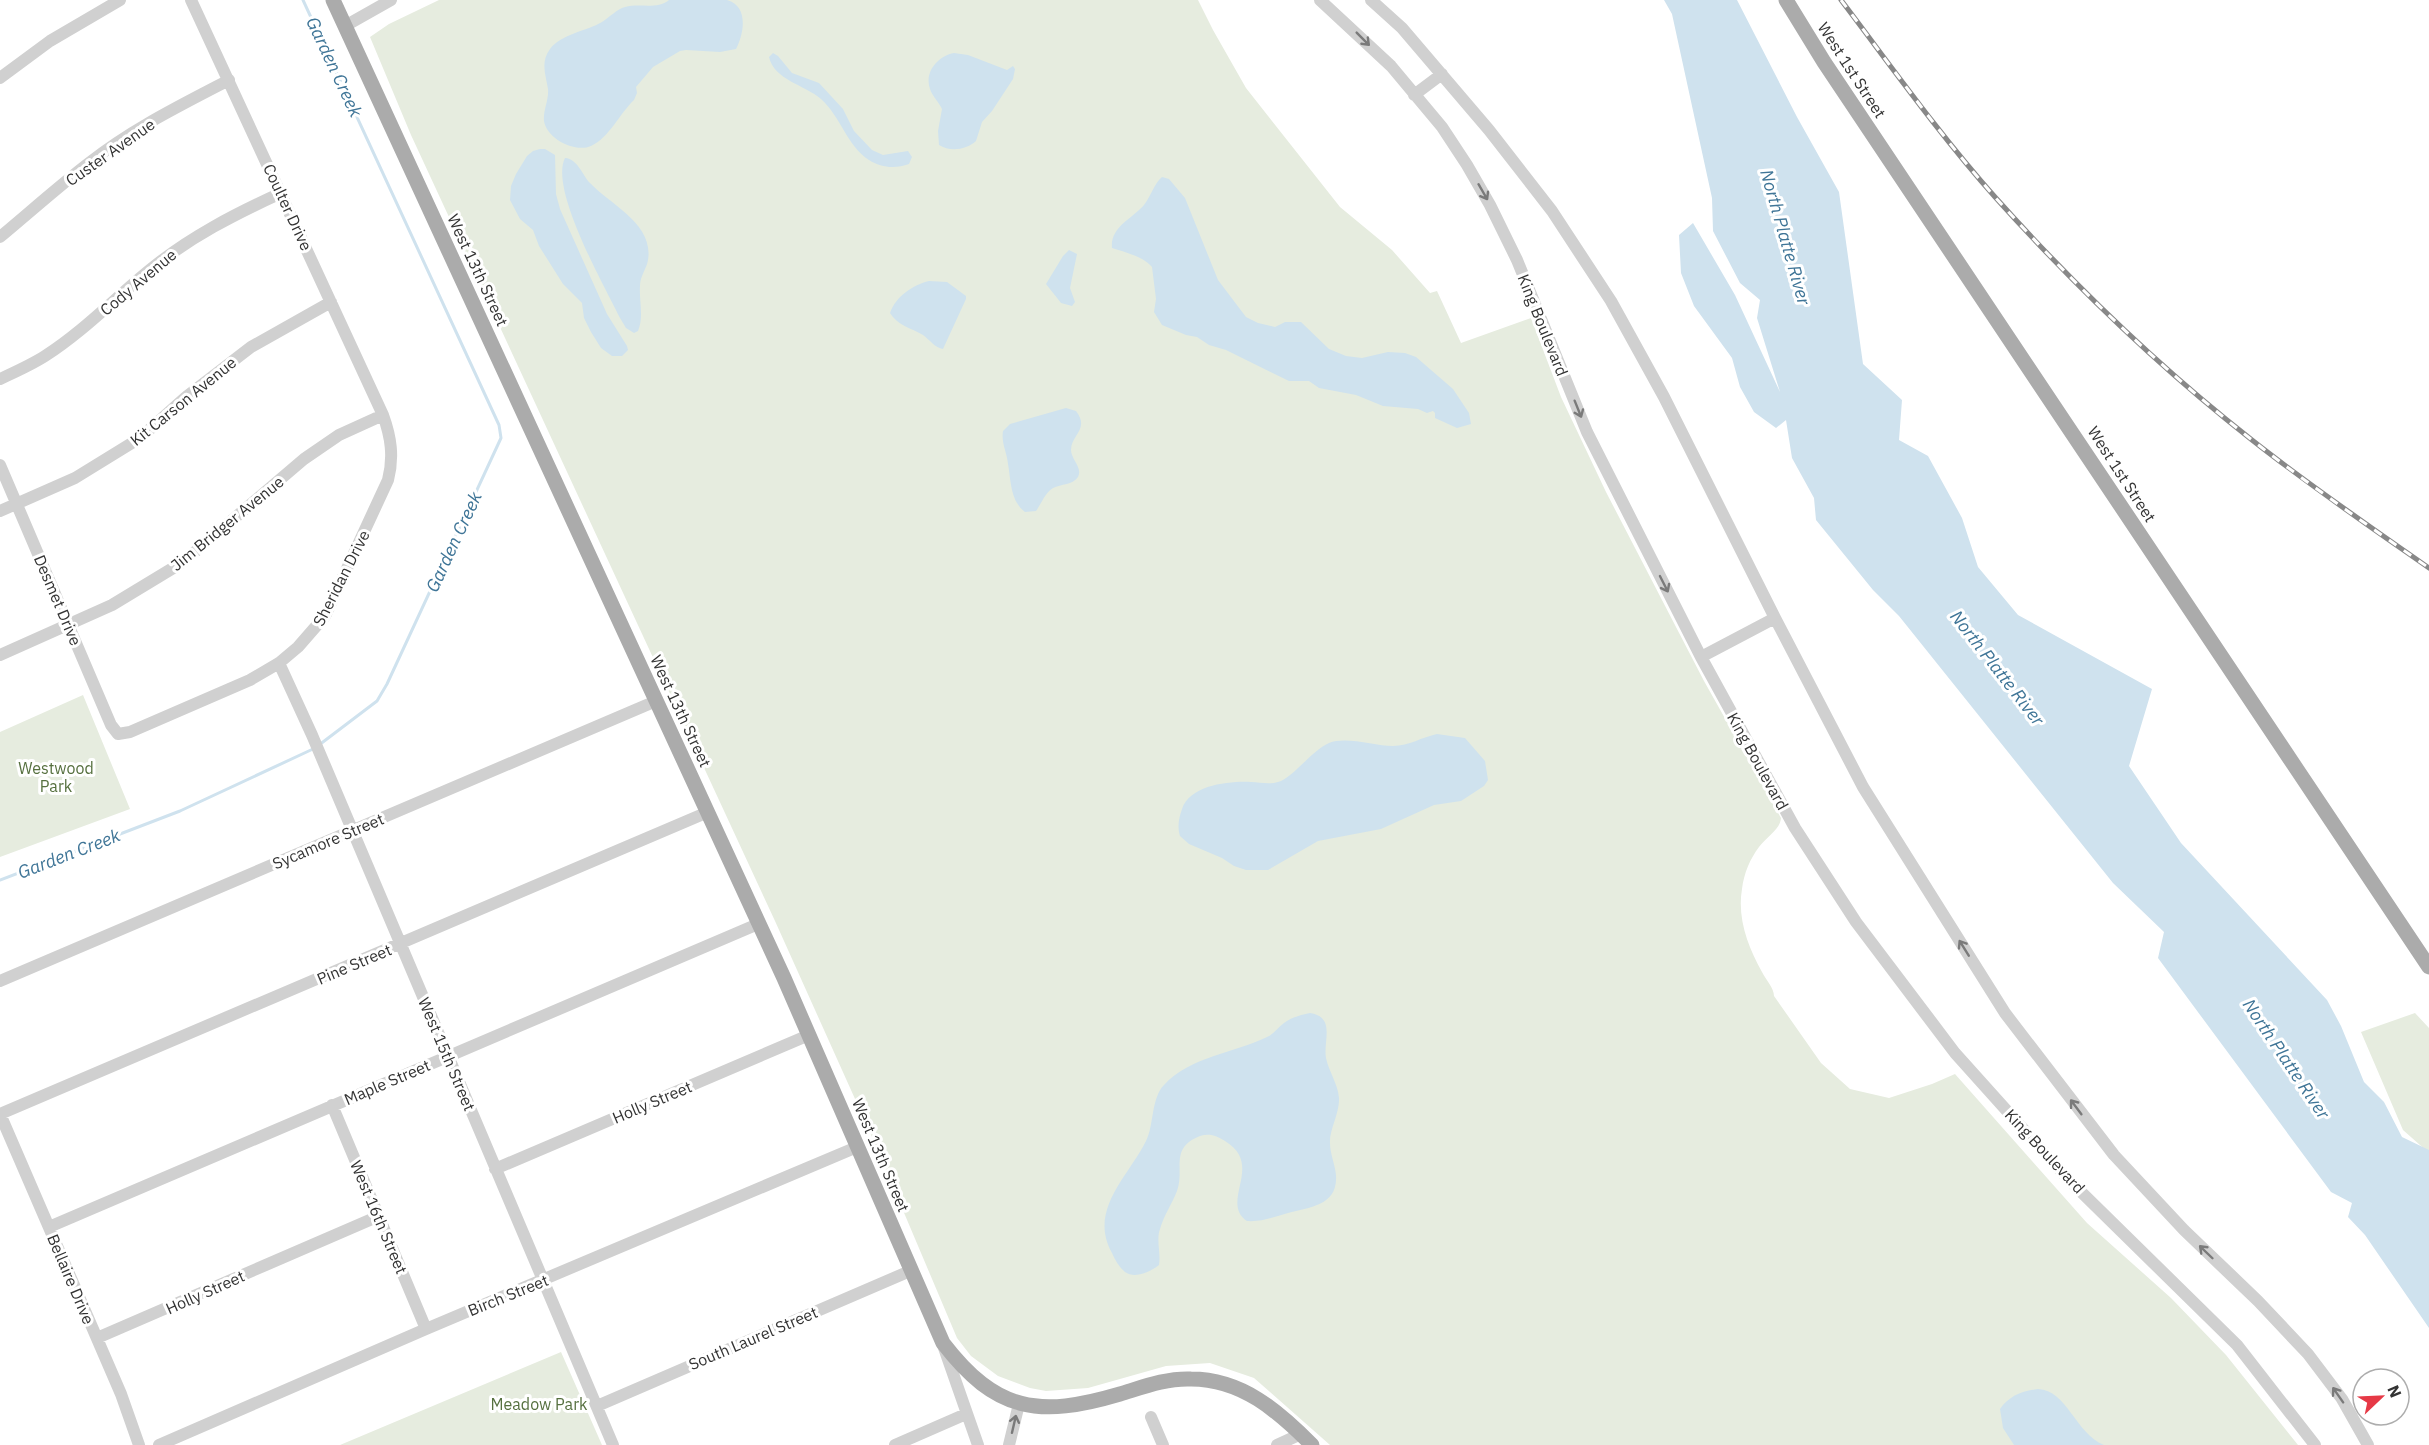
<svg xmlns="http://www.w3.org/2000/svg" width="2429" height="1445" viewBox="0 0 2429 1445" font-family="'IBM Plex Sans',sans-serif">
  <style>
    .green { fill: #e6ecdf }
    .water { fill: #cfe2ee }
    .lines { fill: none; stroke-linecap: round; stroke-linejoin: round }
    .stream { stroke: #cfe2ee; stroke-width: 3 }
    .minor { stroke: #d0d0d0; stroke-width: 12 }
    .major { stroke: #ababab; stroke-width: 15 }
    .rail-casing { stroke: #888; stroke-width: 5 }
    .rail { stroke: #fff; stroke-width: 3; stroke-dasharray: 9; stroke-linecap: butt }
    .oneway { stroke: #7a7a7a }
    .labels { text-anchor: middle; stroke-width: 6; stroke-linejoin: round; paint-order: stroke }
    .street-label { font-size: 16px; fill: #333; stroke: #fff }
    .park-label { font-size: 16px; fill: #56703f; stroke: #fff }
    .water-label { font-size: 18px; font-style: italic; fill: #3f7597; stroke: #fff }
  </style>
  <rect width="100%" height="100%" fill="#fff"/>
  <path class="green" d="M439,0H1198L1213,30L1246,88L1340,207L1392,250L1430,293L1437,291L1461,343L1531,318L1561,397L1606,492L1704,681L1781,818C1780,830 1766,837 1759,847C1750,859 1744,873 1742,889C1737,918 1748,947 1762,972C1766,980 1774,988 1774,996L1821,1063L1850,1089L1889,1098L1932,1084L1955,1074L2087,1223L2171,1298L2226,1355L2298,1445H1330L1254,1378L1210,1363L1166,1366L1088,1388L1046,1391L1030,1388L998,1376L971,1356L957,1338L869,1130L775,921L411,135L370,37L389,24Z
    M83,695L130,809L0,857V732Z
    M2415,1013L2429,1028V1153L2403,1130L2361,1032Z
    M561,1352L602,1445H340Z"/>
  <path class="water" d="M669,0C683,0 715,0 727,0C749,6 744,34 736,49L720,52L686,50L680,51L653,67L636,87L637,93L634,100C620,113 609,138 591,146C575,153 547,139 544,121C543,110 549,100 548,89C546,76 540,62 550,49C561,34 587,31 602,22C610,17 617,9 625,7C640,3 657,10 669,0Z
    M1664,0H1737L1797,117L1839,192L1863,364L1902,400L1899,440L1928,456L1962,518L1978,567L2018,615L2152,689L2129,766L2181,843L2327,1000L2341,1026L2364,1082L2384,1102L2402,1137L2429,1150V1328L2365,1235L2348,1217L2352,1203L2331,1192L2158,958L2164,932L2113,883L1899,616L1873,590L1816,520L1814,498L1792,458L1786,420L1776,428L1754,412L1740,387L1732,358L1694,306L1681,273L1679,235L1693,223L1735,295L1780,392L1757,318L1760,300L1740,283L1713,231L1712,198L1672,14Z
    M773,53L778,56L792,73L819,83L843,109L854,131L872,150L883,155L908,151L912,157L909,164C896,169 881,168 869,160C847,146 841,117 821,99C805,85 774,80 769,57Z
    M954,53L968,55L1007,70L1013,66L1015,69L1013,79L992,111L982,122L976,141C966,150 950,152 939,145L938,131L942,109C939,102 932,96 930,89C924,72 938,56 954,53Z
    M540,149H545L555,155L556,194L560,209L607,314L627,346L628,350L622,356H612L601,348L591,332L584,318L582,303L563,284L539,246L533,230L520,219L510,200L511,186L516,174L527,156L533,151Z
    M565,158C578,159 582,175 590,183C611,205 654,224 648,260C647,268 640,276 640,286C639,301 644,317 638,331L634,333L626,328L620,318C605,287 549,189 565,158Z
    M1162,177L1169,179L1185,198L1218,280L1246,317L1258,323L1275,327L1285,322H1301L1329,349L1346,356L1362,358L1388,352L1405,353L1416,357L1453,389L1469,413L1471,424L1457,428L1435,418V413L1433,411L1427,413L1418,409L1383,406L1356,395L1319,388L1309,381H1289L1226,350L1209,345L1197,337L1186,335L1162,325L1154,312L1156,299L1152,267C1144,257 1125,252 1112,248C1110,227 1132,219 1144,205C1151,196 1154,184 1162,177Z
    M1069,250L1077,254L1070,288L1075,302L1072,306L1061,303L1046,284L1063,256Z
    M929,281L947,282L966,296V299L943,349C935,348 930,340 923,335C911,328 897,325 890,313C896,296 913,285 929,281Z
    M1066,408L1076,411C1090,429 1071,435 1071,450C1071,459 1083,468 1078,477C1073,485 1061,484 1053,488C1044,494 1042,503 1036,511L1025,512C1010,501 1011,480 1008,464C1007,452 1001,443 1003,431L1010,424Z
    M1437,734L1465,738L1485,761L1488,780L1484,786L1461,801L1434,805L1381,829L1318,841L1268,870H1246L1234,866L1222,858L1189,844L1180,836C1177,826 1179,818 1182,809C1190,785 1229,781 1251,782C1260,782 1268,785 1278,782C1293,778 1311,751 1329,743C1346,736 1375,746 1393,746C1409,746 1422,737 1437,734Z
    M1310,1013C1336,1017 1323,1041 1326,1058C1329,1072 1338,1084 1339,1098C1340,1112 1329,1131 1330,1143C1330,1154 1335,1164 1336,1175C1338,1206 1310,1207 1288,1213C1274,1217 1262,1222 1247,1221C1219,1202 1265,1165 1225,1141C1217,1136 1210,1133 1200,1136C1169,1148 1185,1169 1177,1191C1172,1204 1164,1215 1160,1229C1156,1240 1161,1253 1159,1265C1150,1272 1135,1279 1125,1272C1119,1267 1115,1260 1112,1253C1088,1210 1128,1177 1146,1141C1154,1126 1151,1098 1164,1085C1191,1056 1232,1054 1267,1037C1274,1034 1278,1027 1284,1023C1292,1017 1301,1015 1310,1013Z
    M2038,1389C2067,1390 2075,1433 2104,1445H2014L2003,1428L2000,1409C2009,1396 2022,1391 2038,1389Z"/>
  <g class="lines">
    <path class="stream" d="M303,0L499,425L501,438L387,684L377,701L319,745
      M0,880L180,811L313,749"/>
    <path class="minor" d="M1320,0L1391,66L1442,127L1467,165L1490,205L1517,260L1587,432L1701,657L1795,828L1856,922L1955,1053L2070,1181L2237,1345L2315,1445
      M1371,0L1402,28L1489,130L1552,211L1611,301L1664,397L1775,618L1863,787L2005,1013L2114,1155L2184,1230L2258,1301L2308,1354L2342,1399L2368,1445
      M345,26L391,0
      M0,78L50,41L120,0
      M1414,95L1442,74
      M0,237C30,212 59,186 89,163C132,129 181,105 229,80
      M0,379C15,372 31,365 45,356C84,331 115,298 151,269C190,237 235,214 281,193
      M0,465L111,725L118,734L130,732L250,680L279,663L298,647L325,616L388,480C394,457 391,437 383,415L191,0
      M0,511L75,478L140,438L186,397L251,347L331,302
      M0,655L112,605L183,562L304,459L339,435L383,415
      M1701,657L1775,618
      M279,663L312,735L613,1445
      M0,981L656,701
      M332,1105L426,1329
      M0,1114L708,812
      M0,1114L121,1394L139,1445
      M495,1169L809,1035
      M49,1227L758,924
      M97,1338L379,1216
      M943,1345L978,1445
      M597,1406L910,1271
      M1151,1417L1163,1445
      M159,1445L426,1329L857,1147
      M895,1445L966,1414
      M1009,1445L1019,1404
      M1277,1445L1301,1434"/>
    <path class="major" d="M333,0L784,978L943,1343C996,1412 1039,1418 1120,1394C1143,1387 1166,1378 1191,1379C1242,1379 1278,1411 1312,1445
      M1786,0L1824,62L2429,967"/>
    <defs>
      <path id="rail" d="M1841,0C1891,66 1939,134 1995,197C2073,284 2159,367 2252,440C2309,485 2369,526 2429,568"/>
    </defs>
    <use href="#rail" class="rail-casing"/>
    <use href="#rail" class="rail"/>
  </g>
  <defs><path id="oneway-shaft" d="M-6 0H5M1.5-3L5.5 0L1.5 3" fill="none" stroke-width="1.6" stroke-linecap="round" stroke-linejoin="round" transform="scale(1.5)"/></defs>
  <g class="oneway">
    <use href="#oneway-shaft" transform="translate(1363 39) rotate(45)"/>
    <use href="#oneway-shaft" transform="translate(1483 192) rotate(60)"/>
    <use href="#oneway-shaft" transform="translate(1578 409) rotate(68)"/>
    <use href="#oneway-shaft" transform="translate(1664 584) rotate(63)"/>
    <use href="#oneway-shaft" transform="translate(1964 948) rotate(-122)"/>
    <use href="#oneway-shaft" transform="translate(2076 1107) rotate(-127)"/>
    <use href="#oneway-shaft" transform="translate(2206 1252) rotate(-136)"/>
    <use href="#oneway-shaft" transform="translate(2338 1395) rotate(-125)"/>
    <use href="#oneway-shaft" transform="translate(1014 1424) rotate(-77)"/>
  </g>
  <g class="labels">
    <g class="street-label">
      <text transform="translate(1852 70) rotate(57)" y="6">West 1st Street</text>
      <text transform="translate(110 152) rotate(-35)" y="6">Custer Avenue</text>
      <text transform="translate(288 207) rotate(65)" y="6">Coulter Drive</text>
      <text transform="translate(478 270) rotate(65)" y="6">West 13th Street</text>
      <text transform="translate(138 282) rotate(-40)" y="6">Cody Avenue</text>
      <text transform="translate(1543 325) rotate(68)" y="6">King Boulevard</text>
      <text transform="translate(183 401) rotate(-39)" y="6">Kit Carson Avenue</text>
      <text transform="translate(2122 474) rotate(57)" y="6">West 1st Street</text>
      <text transform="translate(227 523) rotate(-39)" y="6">Jim Bridger Avenue</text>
      <text transform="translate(341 578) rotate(-63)" y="6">Sheridan Drive</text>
      <text transform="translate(58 600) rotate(67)" y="6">Desmet Drive</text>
      <text transform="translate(681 711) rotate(65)" y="6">West 13th Street</text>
      <text transform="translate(1758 761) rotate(61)" y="6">King Boulevard</text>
      <text transform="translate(328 841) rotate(-23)" y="6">Sycamore Street</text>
      <text transform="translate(354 964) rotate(-23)" y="6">Pine Street</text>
      <text transform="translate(447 1054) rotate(67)" y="6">West 15th Street</text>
      <text transform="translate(387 1082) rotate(-23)" y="6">Maple Street</text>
      <text transform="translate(652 1102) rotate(-23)" y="6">Holly Street</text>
      <text transform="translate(2045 1151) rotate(47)" y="6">King Boulevard</text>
      <text transform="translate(881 1155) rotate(67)" y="6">West 13th Street</text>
      <text transform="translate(379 1217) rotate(67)" y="6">West 16th Street</text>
      <text transform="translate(71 1279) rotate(67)" y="6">Bellaire Drive</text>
      <text transform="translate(205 1292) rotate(-24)" y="6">Holly Street</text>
      <text transform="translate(508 1295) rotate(-22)" y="6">Birch Street</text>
      <text transform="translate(753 1338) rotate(-23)" y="6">South Laurel Street</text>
    </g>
    <g class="park-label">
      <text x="56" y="774">Westwood<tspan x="56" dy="18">Park</tspan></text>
      <text x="539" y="1410">Meadow Park</text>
    </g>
    <g class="water-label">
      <text transform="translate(334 67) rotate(65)" y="6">Garden Creek</text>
      <text transform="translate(1785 237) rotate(74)" y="6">North Platte River</text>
      <text transform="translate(454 542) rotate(-65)" y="6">Garden Creek</text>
      <text transform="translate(1997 668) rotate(52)" y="6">North Platte River</text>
      <text transform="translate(69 854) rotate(-21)" y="6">Garden Creek</text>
      <text transform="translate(2286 1059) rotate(56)" y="6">North Platte River</text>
    </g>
  </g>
  <g transform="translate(2381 1397) rotate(67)"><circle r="28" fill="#ffffff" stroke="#adadad" stroke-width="1.5"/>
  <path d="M0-4.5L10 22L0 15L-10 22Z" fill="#e63946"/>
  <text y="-9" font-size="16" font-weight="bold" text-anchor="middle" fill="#333333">N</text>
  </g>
</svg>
